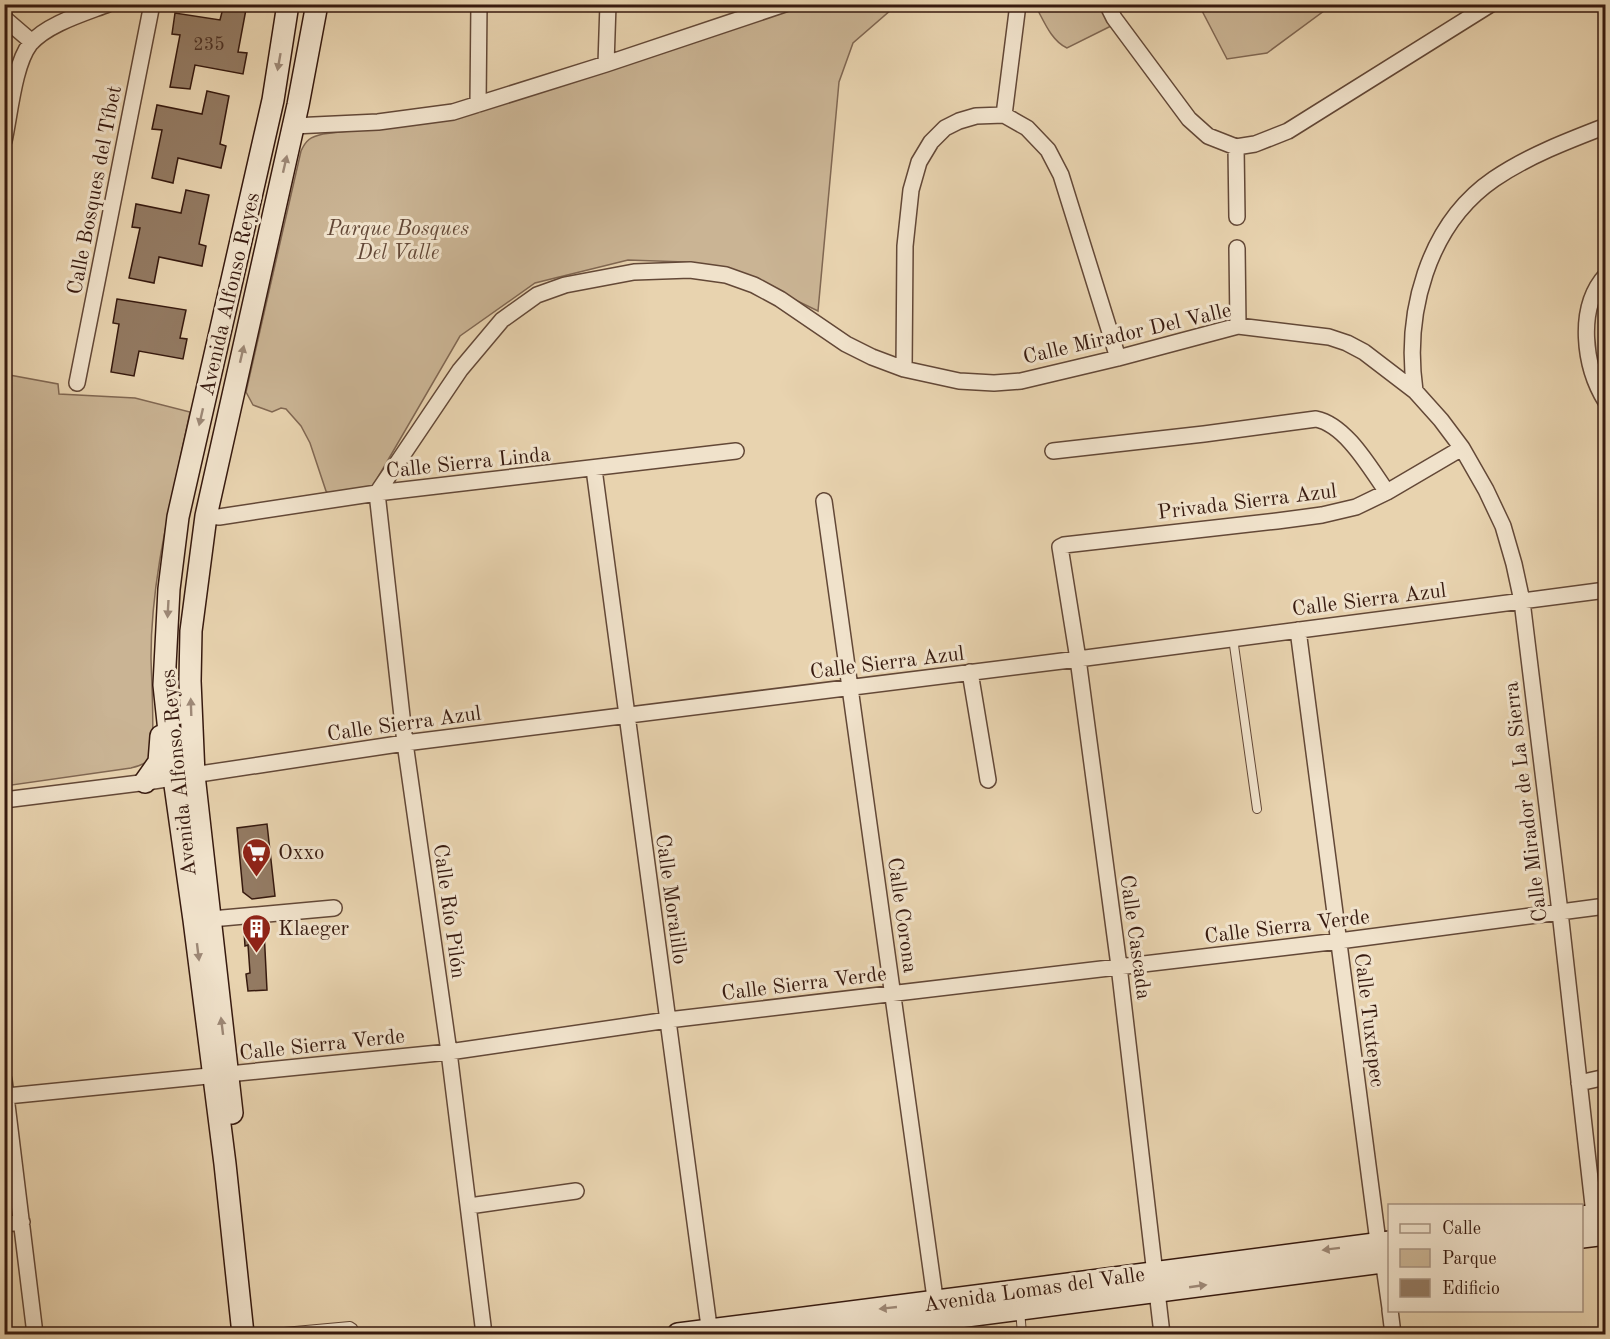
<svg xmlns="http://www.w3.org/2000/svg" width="1610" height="1339" viewBox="0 0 1610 1339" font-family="'Old Standard TT',serif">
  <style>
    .green { fill: #cab494; stroke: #806752; stroke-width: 1.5 }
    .building { fill: #937a62; stroke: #371a0f; stroke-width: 1.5 }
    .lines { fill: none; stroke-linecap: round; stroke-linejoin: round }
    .lane-casing { stroke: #634837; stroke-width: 10 }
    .street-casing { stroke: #634837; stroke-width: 18 }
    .secondary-casing { stroke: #371a0f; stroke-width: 24 }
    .lane { stroke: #f0e2cb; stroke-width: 8 }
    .street { stroke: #f0e2cb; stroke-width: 15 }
    .secondary { stroke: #f0e2cb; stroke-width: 21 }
    .oneway { fill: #9d8876 }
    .labels { text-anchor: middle; stroke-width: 6; stroke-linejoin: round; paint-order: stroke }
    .number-label { font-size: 18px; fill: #4e3224 }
    .street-label { font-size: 21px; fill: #371a0f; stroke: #f0e2cb }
    .park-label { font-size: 21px; font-style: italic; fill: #634837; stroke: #f0e2cb }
    .poi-label { font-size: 21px; fill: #371a0f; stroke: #f0e2cb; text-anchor: start }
  </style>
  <rect width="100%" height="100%" fill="#e8d3af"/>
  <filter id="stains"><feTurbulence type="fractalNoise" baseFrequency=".00333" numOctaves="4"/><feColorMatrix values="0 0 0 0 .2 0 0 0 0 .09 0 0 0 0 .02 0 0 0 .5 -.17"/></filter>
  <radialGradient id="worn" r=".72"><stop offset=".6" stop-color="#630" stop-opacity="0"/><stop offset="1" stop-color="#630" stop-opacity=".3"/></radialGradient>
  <path class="green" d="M800,5H905L891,10L853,43L839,82L818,311L746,276L685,262L628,260L535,283L460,336L370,491L335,500L326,491L310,443L301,426L286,409L281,408L272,412L253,405L246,392L301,151C306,140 310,137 323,134L442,120Z
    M1035,5H1104L1111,26L1067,48C1051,41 1043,19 1035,5Z
    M1199,5H1332L1267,53L1227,59Z
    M4,374L58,384L59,394L135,398L190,412C174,492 151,574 151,657C151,673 156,748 150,757C147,764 138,766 131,768L5,786Z"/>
  <path class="building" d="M224,4H247L238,52L247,53L243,74L195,65L190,89L170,87L180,35L172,34L175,13L220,20Z
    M207,91L229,96L220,144L226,146L221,168L178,158L173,183L152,178L162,130L152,129L157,105L202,114Z
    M186,190L209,195L199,244L206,246L202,266L159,257L154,283L129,278L140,228L132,227L136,204L181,213Z
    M117,299L186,310L180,338L187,339L183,359L139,351L134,376L111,372L119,324L113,323Z
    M267,824L275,896L252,899L243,892L237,828Z
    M264,930L267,990L248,991L246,974L250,973L248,945L245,946L244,931Z"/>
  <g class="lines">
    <defs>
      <path id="lane" d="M1233,638L1257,809
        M1020,1310L1022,1334
        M262,1334L350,1326L353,1328L356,1334"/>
      <path id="street" d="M1107,4L1114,18L1189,119L1208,136L1236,147L1255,144L1288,131L1491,4
        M4,18L32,42
        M606,64L608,4
        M478,104L479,4
        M1004,115L1018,4
        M293,126L378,122L453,112L606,64L785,4
        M4,141C10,114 14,65 30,44C47,24 85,13 108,4
        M1236,147L1237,217
        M1237,248L1238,326
        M1606,275C1576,308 1584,367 1606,402
        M904,369L905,246L911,190L919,162L931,142L945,128L959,121L976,116L1004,115L1027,128L1048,150L1061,175L1118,358
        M77,383L152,4
        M1415,391C1404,314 1427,225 1494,179C1528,156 1567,141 1606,126
        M1053,451L1204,434L1316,419C1346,425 1370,468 1387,492
        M594,469L710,1334
        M824,501L940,1334
        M206,516L219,517L377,493L736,451
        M1298,630L1377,1234L1385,1273L1390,1308
        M970,672L988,780
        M4,800L140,783L405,743L1078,659L1606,590
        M200,920L334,908
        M4,1080L35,1334
        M1579,1083L1606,1077
        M7,1096L449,1052L668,1020L1339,941L1606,906
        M469,1206L576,1191
        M4,1224L22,1222
        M1390,1310L1393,1334
        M484,1334L449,1052L405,743L377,493L460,370L502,320L537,295L565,285L634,272L690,270L726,275L754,285L780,299L846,344L872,357L904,369L959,381L994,383L1021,381L1118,358L1238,326L1329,337L1347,343L1364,352L1415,391L1441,420L1462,448L1486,490L1503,526L1514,564L1522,601L1560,912L1595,1223
        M1162,1334L1119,966L1078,659L1060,547L1064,545L1277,521L1322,515L1356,507L1387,492L1462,448"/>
      <path id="secondary" d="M145,782L159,762L161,736
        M232,1113L194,775L190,681L191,631L206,516L298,105L317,4
        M1582,1217L1606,1214
        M1582,1237L1606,1234
        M243,1334L225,1164L194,920L174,778L164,685L169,589L178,517L273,100L288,4
        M678,1334C916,1305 1152,1272 1390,1242
        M828,1334L1390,1261"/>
    </defs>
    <use href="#lane" class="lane-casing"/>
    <use href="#street" class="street-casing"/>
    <use href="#secondary" class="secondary-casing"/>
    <use href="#lane" class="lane"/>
    <use href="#street" class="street"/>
    <use href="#secondary" class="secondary"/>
  </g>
  <defs><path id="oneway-solid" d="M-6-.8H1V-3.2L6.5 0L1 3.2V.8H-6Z" transform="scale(1.5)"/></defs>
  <g class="oneway">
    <use href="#oneway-solid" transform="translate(279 62) rotate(100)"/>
    <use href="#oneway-solid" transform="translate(285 164) rotate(-77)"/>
    <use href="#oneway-solid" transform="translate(242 354) rotate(-77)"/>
    <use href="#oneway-solid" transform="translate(201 417) rotate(103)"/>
    <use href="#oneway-solid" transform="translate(168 609) rotate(93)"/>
    <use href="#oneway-solid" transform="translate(191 707) rotate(-92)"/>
    <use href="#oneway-solid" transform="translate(198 952) rotate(83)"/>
    <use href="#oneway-solid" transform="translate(222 1026) rotate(-97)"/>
    <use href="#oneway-solid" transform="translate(1331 1249) rotate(173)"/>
    <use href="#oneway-solid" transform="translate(1198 1286) rotate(-8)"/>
    <use href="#oneway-solid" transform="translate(888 1308) rotate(174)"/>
  </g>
  <defs>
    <symbol id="supermarket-pin" viewBox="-11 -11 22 30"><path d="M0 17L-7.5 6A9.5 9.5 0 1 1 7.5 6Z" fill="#8f2418" stroke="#f0e2cb"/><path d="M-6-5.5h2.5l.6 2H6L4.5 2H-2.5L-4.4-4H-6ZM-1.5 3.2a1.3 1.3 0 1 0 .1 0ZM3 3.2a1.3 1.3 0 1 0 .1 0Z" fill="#fff"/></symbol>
    <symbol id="building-pin" viewBox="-11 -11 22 30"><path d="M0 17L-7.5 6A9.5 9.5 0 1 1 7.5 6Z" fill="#8f2418" stroke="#f0e2cb"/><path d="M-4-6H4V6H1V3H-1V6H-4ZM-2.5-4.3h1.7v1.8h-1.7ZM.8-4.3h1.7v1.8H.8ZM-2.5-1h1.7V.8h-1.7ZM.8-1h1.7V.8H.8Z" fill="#fff"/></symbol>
  </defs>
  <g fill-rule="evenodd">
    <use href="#supermarket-pin" x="240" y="836" width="33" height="45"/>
    <use href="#building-pin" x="240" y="912" width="33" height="45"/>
  </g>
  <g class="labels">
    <g class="number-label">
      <text x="209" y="50">235</text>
    </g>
    <g class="street-label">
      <text transform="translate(94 190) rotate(-79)" y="7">Calle Bosques del Tíbet</text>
      <text transform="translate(229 294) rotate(-77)" y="7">Avenida Alfonso Reyes</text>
      <text transform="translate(1127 333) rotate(-13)" y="7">Calle Mirador Del Valle</text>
      <text transform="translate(468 462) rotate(-6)" y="7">Calle Sierra Linda</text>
      <text transform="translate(1247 501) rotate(-7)" y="7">Privada Sierra Azul</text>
      <text transform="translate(1369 599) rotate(-7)" y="7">Calle Sierra Azul</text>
      <text transform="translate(887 662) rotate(-7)" y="7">Calle Sierra Azul</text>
      <text transform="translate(404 723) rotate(-8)" y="7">Calle Sierra Azul</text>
      <text transform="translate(178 773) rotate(-96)" y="7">Avenida Alfonso Reyes</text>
      <text transform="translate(1525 802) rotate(-97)" y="7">Calle Mirador de La Sierra</text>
      <text transform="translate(672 899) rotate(82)" y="7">Calle Moralillo</text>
      <text transform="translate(450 911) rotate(82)" y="7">Calle Río Pilón</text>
      <text transform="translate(903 915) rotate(82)" y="7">Calle Corona</text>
      <text transform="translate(1287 926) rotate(-7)" y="7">Calle Sierra Verde</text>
      <text transform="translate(1136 937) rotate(82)" y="7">Calle Cascada</text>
      <text transform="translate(804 983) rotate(-7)" y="7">Calle Sierra Verde</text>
      <text transform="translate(1370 1020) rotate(83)" y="7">Calle Tuxtepec</text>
      <text transform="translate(322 1044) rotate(-6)" y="7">Calle Sierra Verde</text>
      <text transform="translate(1034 1289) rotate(-8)" y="7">Avenida Lomas del Valle</text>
    </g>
    <g class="park-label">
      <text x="398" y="235">Parque Bosques<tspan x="398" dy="24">Del Valle</tspan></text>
    </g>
    <g class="poi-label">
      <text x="278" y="859">Oxxo</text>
      <text x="278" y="935">Klaeger</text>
    </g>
  </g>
  <rect width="1610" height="1339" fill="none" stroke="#e8d3af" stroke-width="24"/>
  <rect x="6" y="6" width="1598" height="1327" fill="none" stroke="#371a0f" stroke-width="3"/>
  <rect x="12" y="12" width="1586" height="1315" fill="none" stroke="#371a0f" stroke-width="1.5"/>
  <rect x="1388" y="1204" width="195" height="108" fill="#f0e2cb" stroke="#a69280" stroke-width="1.5"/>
  <rect x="1400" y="1224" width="30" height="9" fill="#f0e2cb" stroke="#a69280" stroke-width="1.5"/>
  <text x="1442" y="1234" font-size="18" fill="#371a0f">Calle</text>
  <rect x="1400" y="1249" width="30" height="18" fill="#cab494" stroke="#a69280" stroke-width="1.5"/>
  <text x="1442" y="1264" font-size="18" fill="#371a0f">Parque</text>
  <rect x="1400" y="1279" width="30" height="18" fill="#937a62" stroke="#a69280" stroke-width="1.5"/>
  <text x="1442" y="1294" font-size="18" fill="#371a0f">Edificio</text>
  <rect width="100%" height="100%" filter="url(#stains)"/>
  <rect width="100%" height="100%" fill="url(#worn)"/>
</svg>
